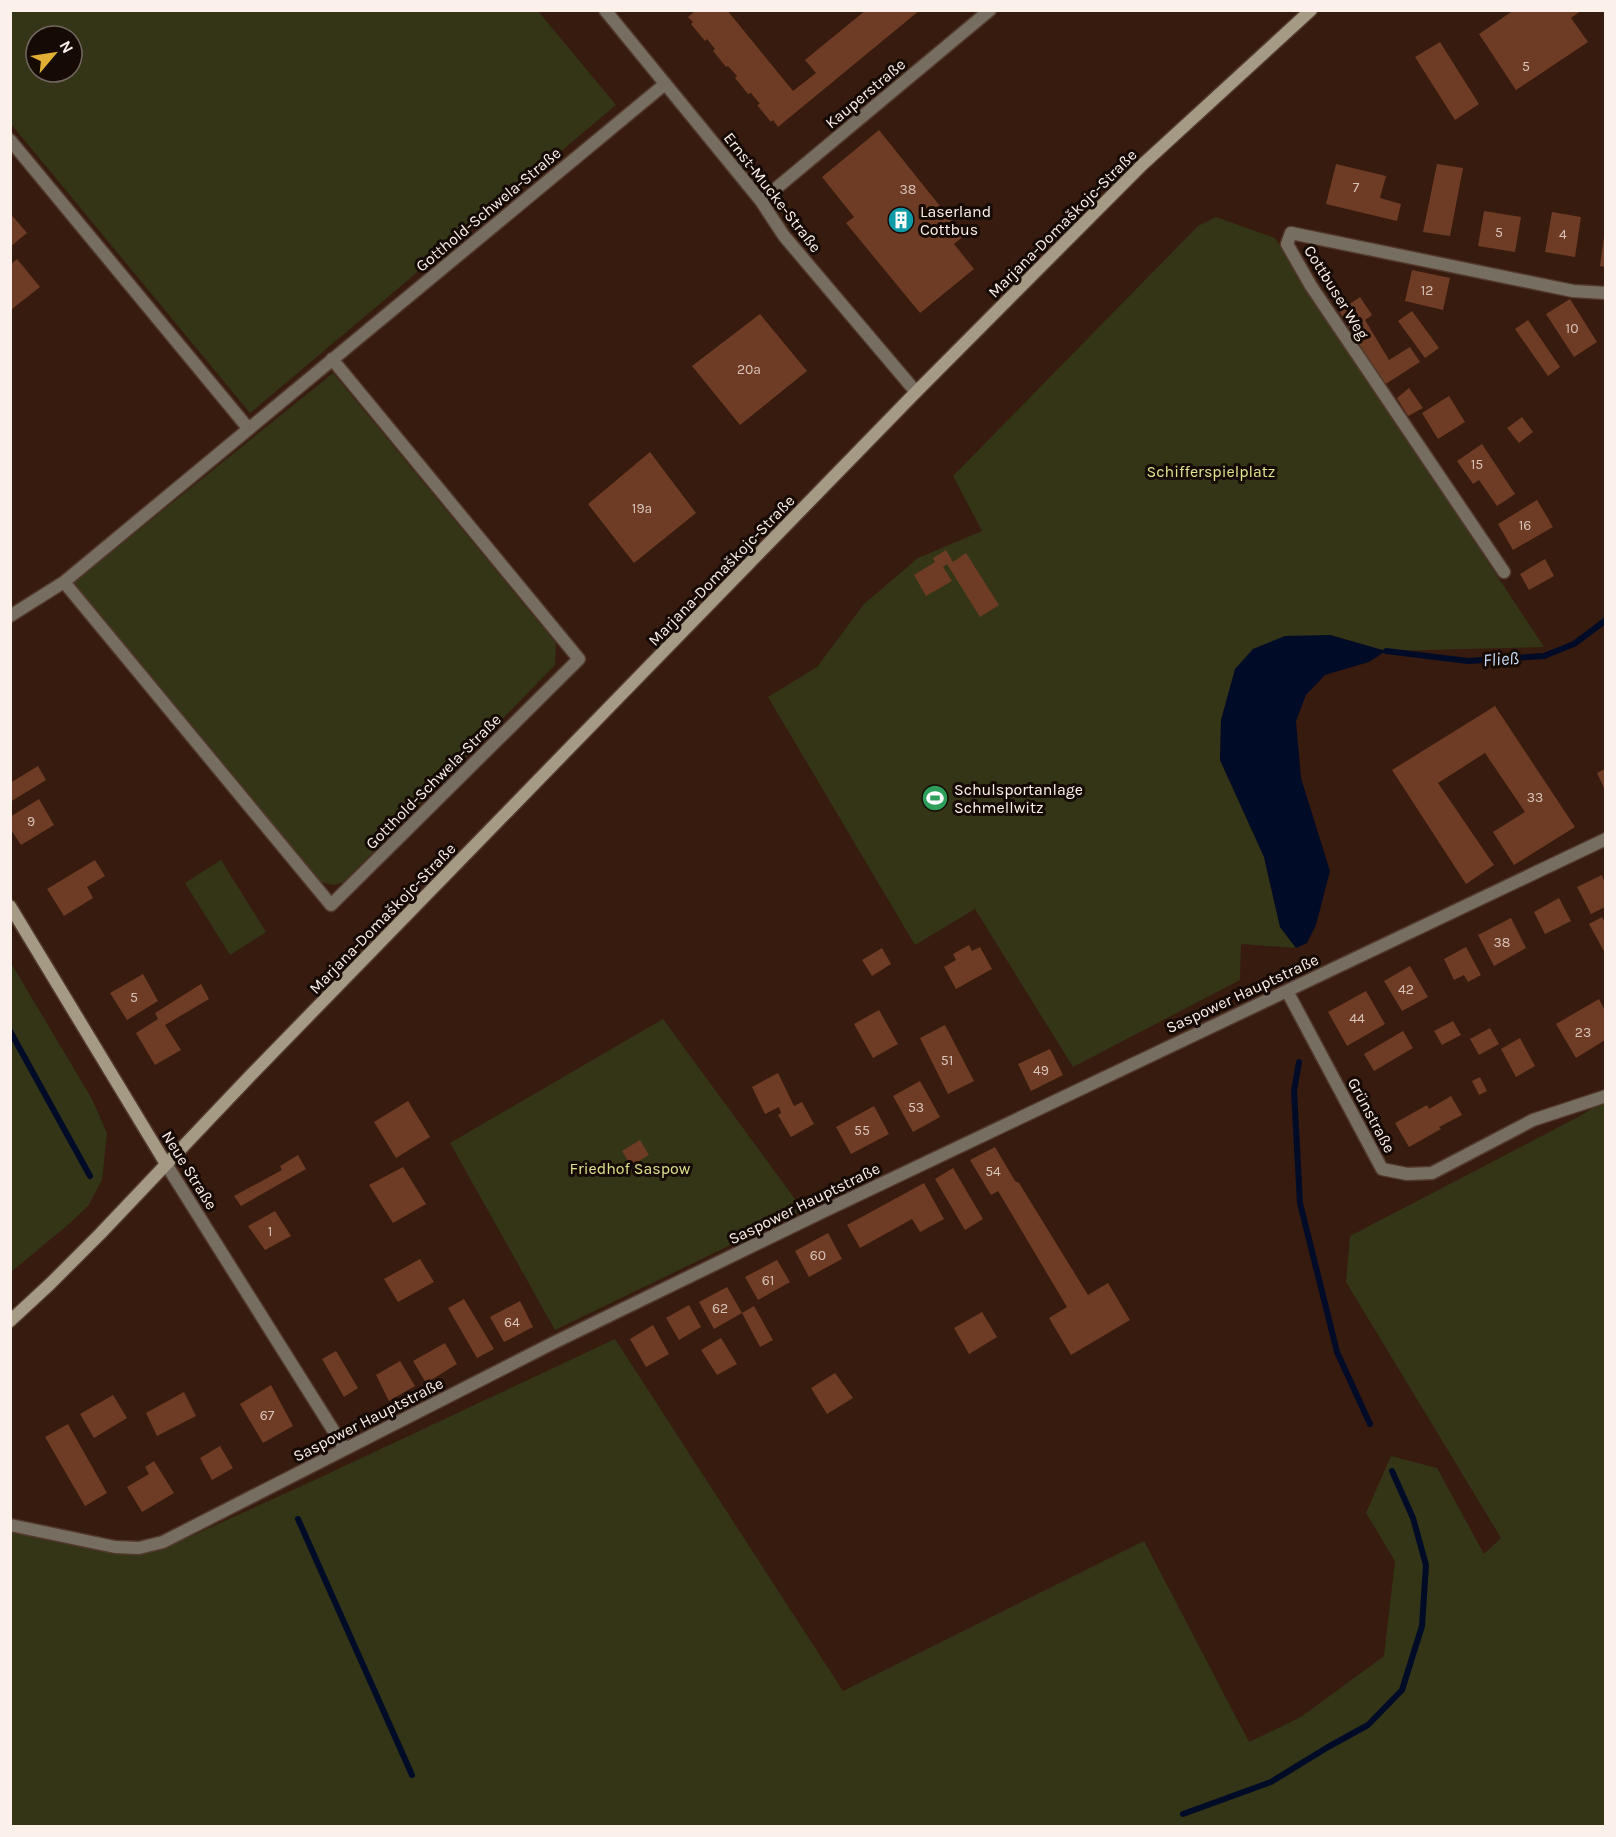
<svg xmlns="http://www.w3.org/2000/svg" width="1616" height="1837" viewBox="0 0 1616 1837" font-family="Karla,sans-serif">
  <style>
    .green { fill: #333516; fill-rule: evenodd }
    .water { fill: #000c27 }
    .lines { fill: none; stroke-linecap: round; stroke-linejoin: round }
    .stream { stroke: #000c27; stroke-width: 6 }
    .building { fill: #6e3c24 }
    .street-casing { stroke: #53392d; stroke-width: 15 }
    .secondary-casing { stroke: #53392d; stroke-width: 15 }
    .street { stroke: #766f61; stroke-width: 12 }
    .secondary { stroke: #a59a84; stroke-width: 12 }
    .labels { text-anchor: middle; stroke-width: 6; stroke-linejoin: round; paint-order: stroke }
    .number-label { font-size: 14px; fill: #d8c3b9 }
    .street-label { font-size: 16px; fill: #fcf0eb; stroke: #160a05 }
    .poi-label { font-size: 16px; fill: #fcf0eb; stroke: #160a05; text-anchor: start }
    .park-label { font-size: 16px; fill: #dce48e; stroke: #160a05 }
    .water-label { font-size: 18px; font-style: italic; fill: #c9ddf9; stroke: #160a05 }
  </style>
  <rect width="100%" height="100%" fill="#371b0e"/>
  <path class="green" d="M10,11H538L616,105L250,413L11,124ZM36,36H72V72H36Z
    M1216,217L1275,238L1544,647L1386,651L1330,635L1253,649L1235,670L1221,720L1220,760L1264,857L1280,927L1296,948L1241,944L1240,980L1073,1067L975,909L915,945L768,697L817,667L864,604L918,558L982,531L953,476L1198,226Z
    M333,373L556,643L555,665L344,882L334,885L320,882L73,583Z
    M221,860L266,932L230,955L185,883Z
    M11,963L92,1099L107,1133L102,1180L88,1206L69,1224L11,1272Z
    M663,1019L803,1210L555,1330L450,1143Z
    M1605,1100V1826H11V1528L113,1554H141L165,1548L319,1478L615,1339L843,1691L1144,1541L1249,1742L1301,1717L1384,1656L1395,1561L1366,1513L1391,1456L1437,1468L1484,1554L1501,1538L1346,1282L1350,1236L1580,1116Z"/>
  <path class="water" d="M1330,635L1386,651L1369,662L1325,675L1306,695L1296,721L1301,778L1330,871L1316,925L1307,943L1296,948L1280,927L1264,857L1220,760L1221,720L1235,669L1253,649L1285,636Z"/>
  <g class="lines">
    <path class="stream" d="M1386,651L1468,661L1544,656L1574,644L1606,620
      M10,1031L90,1176
      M1299,1062L1294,1091L1300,1203L1337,1352L1370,1424
      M298,1519L412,1775
      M1183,1814L1271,1782L1328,1747L1368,1725L1402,1690L1422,1626L1426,1565L1413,1518L1392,1471"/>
  </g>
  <path class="building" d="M696,10H727L793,91L816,73L805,60L866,10H920L778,127L773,120L771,122L757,105L760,104L751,93L748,94L735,78L737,76L728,66L726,67L713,51L715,49L707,39L705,41L691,24L693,22L688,17Z
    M1514,10H1582L1571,18L1588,42L1516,90L1479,34Z
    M1440,42L1479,104L1455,120L1415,57Z
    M879,130L964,236L954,244L974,269L920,313L846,223L854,217L822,177Z
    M1336,164L1386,176L1380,198L1401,204L1397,221L1326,204Z
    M1437,164L1463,168L1450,236L1423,232Z
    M1484,211L1521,217L1515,252L1478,246Z
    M1552,212L1581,217L1575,257L1545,252Z
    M10,213L27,233L10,247Z
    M1604,236H1605V267L1600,266Z
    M17,259L40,287L12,309L10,265Z
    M1412,270L1450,278L1443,310L1405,301Z
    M1360,297L1372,315L1365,320L1389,360L1410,347L1420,362L1384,385L1339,311Z
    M1570,299L1597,342L1574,357L1546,314Z
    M1412,311L1439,348L1425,358L1398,321Z
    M760,314L807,371L740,425L692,366Z
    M1528,320L1560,367L1548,376L1515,329Z
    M1409,388L1423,408L1408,416L1397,398Z
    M1449,396L1465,422L1438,439L1422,413Z
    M1522,417L1533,432L1519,443L1507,428Z
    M1482,444L1515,494L1497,506L1479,480L1473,484L1457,461Z
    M650,452L696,513L634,563L588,504Z
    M1537,500L1553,527L1513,550L1498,524Z
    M946,550L953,562L966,553L999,605L980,617L947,564L943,567L952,581L926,596L914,575L935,562L933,558Z
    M1545,559L1554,576L1529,590L1520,574Z
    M1495,706L1575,827L1514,865L1493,832L1525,812L1485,753L1438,783L1494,865L1466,884L1392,770Z
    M38,766L46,780L10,802V783Z
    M1605,769V790L1597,773Z
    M39,799L54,825L21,845L10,828V817Z
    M95,860L105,876L87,887L93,898L64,916L47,889Z
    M1602,875L1605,883V907L1591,914L1577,887Z
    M1559,898L1571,921L1545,934L1534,912Z
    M1602,917L1605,923V953L1589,924Z
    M1511,918L1526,948L1494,966L1478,935Z
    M969,945L972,951L980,947L992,969L956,989L944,967L956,960L953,954Z
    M1466,947L1481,975L1468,982L1464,975L1454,980L1444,959Z
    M882,948L891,964L872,976L862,960Z
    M1410,966L1428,997L1402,1011L1384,981Z
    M143,974L158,1001L127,1020L110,993Z
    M201,984L209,999L165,1025L181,1050L155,1065L136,1033L158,1019L155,1013Z
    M1366,991L1385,1024L1347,1046L1328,1012Z
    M1599,999L1605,1011V1040L1576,1058L1556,1024Z
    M879,1010L898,1044L873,1058L854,1024Z
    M1453,1021L1461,1035L1442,1045L1434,1031Z
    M945,1025L974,1081L948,1094L920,1038Z
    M1490,1028L1499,1044L1479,1055L1470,1039Z
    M1403,1031L1413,1048L1374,1071L1364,1054Z
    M1520,1038L1535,1066L1516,1077L1501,1049Z
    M1050,1049L1063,1075L1031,1091L1018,1064Z
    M778,1073L794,1106L802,1102L814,1124L791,1137L778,1115L781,1113L779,1107L765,1114L752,1087Z
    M1480,1077L1487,1091L1479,1095L1472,1081Z
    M920,1081L940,1117L913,1132L893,1096Z
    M1451,1096L1462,1115L1439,1127L1441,1129L1409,1147L1395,1123L1427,1105L1429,1109Z
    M408,1101L430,1137L396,1158L374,1122Z
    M874,1106L889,1134L851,1154L836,1127Z
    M640,1140L649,1155L631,1166L622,1151Z
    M995,1147L1015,1181L1019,1183L1088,1295L1108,1283L1130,1320L1071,1355L1049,1318L1067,1307L998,1191L991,1195L970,1160Z
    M298,1155L306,1169L241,1206L234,1196L282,1170L280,1166Z
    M403,1167L426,1204L393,1223L369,1185Z
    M953,1168L983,1219L965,1230L935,1179Z
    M924,1183L944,1219L920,1232L912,1219L860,1248L847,1225Z
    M275,1211L291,1236L265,1250L248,1226Z
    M828,1233L842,1259L809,1277L795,1251Z
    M420,1259L434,1282L398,1302L384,1279Z
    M777,1260L790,1282L758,1300L745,1277Z
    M727,1287L742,1313L754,1306L773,1340L760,1347L742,1313L714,1329L699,1302Z
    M464,1299L494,1349L477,1358L448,1308Z
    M520,1301L533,1327L504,1342L490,1317Z
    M689,1305L701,1327L679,1340L666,1318Z
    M982,1312L997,1337L969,1354L954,1328Z
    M653,1325L669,1354L646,1367L630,1339Z
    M721,1338L737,1364L717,1375L701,1350Z
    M445,1343L457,1364L426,1383L413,1361Z
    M336,1351L358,1388L344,1397L322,1359Z
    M400,1361L415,1386L389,1401L376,1375Z
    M835,1373L853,1398L827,1414L811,1388Z
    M271,1385L293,1426L263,1443L240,1404Z
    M184,1392L196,1416L157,1436L146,1413Z
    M113,1395L127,1418L94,1438L80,1414Z
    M68,1424L107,1493L85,1506L45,1437Z
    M220,1446L233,1468L212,1480L200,1458Z
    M154,1461L174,1493L142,1512L127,1487L149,1474L145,1467Z"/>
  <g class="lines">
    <defs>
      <path id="street" d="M605,10L761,201L784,236L916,392
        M10,140L248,428
        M761,201L990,10
        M1504,572L1311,286L1287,244L1291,233L1573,291L1606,293
        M64,582L331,905L579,659L332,359
        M10,616L64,582L665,84
        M1287,991L1382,1169L1407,1174L1432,1173L1533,1120L1606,1096
        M166,1164L345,1449
        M10,1525L115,1547L139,1548L163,1542L551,1344L820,1213L1606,839"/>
      <path id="secondary" d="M10,906L166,1164
        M10,1321L50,1284L100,1234L251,1075L916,392L1142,165L1311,10"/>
    </defs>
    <use href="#street" class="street-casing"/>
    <use href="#secondary" class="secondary-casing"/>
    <use href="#street" class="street"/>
    <use href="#secondary" class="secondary"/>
  </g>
  <defs>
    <symbol id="building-disc" viewBox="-11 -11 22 22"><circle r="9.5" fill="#0f9aa8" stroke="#160a05"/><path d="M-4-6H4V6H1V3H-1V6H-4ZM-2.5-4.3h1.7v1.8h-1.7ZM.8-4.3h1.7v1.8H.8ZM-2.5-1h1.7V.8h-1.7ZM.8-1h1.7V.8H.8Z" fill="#fff"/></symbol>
    <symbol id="stadium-disc" viewBox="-11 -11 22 22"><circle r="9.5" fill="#2e9e5b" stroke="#160a05"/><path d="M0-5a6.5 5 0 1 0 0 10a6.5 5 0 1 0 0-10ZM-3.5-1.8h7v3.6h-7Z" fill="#fff"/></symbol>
  </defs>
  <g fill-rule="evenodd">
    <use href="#building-disc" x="886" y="205" width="30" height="30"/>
    <use href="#stadium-disc" x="920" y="783" width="30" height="30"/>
  </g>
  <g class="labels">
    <g class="number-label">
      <text x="1526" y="71">5</text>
      <text x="1356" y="192">7</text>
      <text x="908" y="194">38</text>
      <text x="1499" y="237">5</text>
      <text x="1563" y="239">4</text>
      <text x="1427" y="295">12</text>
      <text x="1572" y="333">10</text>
      <text x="749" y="374">20a</text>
      <text x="1477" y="469">15</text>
      <text x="642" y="513">19a</text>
      <text x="1525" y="530">16</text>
      <text x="1535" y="802">33</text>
      <text x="31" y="826">9</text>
      <text x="1502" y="947">38</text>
      <text x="1406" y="994">42</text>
      <text x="134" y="1002">5</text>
      <text x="1357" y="1023">44</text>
      <text x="1583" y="1037">23</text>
      <text x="947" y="1065">51</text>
      <text x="1041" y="1075">49</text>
      <text x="916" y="1112">53</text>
      <text x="862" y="1135">55</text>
      <text x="993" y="1176">54</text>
      <text x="270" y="1236">1</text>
      <text x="818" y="1260">60</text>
      <text x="768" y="1285">61</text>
      <text x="720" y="1313">62</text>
      <text x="512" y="1327">64</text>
      <text x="267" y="1420">67</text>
    </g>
    <g class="street-label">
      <text transform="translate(865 93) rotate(-40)" y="6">Kauperstraße</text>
      <text transform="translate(773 192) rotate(52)" y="6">Ernst-Mucke-Straße</text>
      <text transform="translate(488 209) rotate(-40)" y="6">Gotthold-Schwela-Straße</text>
      <text transform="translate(1062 223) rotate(-45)" y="6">Marjana-Domaškojc-Straße</text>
      <text transform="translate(1337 292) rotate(58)" y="6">Cottbuser Weg</text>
      <text transform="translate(721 570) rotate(-46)" y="6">Marjana-Domaškojc-Straße</text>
      <text transform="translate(433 781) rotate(-45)" y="6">Gotthold-Schwela-Straße</text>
      <text transform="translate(382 918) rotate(-46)" y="6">Marjana-Domaškojc-Straße</text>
      <text transform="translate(1242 993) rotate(-25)" y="6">Saspower Hauptstraße</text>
      <text transform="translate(1372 1115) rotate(62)" y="6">Grünstraße</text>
      <text transform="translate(190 1170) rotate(58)" y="6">Neue Straße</text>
      <text transform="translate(804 1203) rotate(-26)" y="6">Saspower Hauptstraße</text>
      <text transform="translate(368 1419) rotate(-27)" y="6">Saspower Hauptstraße</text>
    </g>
    <g class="poi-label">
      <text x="920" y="217">Laserland<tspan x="920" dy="18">Cottbus</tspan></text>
      <text x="954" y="795">Schulsportanlage<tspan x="954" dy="18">Schmellwitz</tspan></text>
    </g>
    <g class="park-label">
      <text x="1211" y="477">Schifferspielplatz</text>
      <text x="630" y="1174">Friedhof Saspow</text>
    </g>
    <g class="water-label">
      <text transform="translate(1501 659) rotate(-4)" y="6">Fließ</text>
    </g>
  </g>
  <rect width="1616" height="1837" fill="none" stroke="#fcf0eb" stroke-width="24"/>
  <g transform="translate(54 54) rotate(61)"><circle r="28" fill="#160a05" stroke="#726661" stroke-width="1.5"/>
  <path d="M0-4.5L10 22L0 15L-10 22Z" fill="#e1af34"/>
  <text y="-9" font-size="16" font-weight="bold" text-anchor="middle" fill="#fcf0eb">N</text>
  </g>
</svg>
